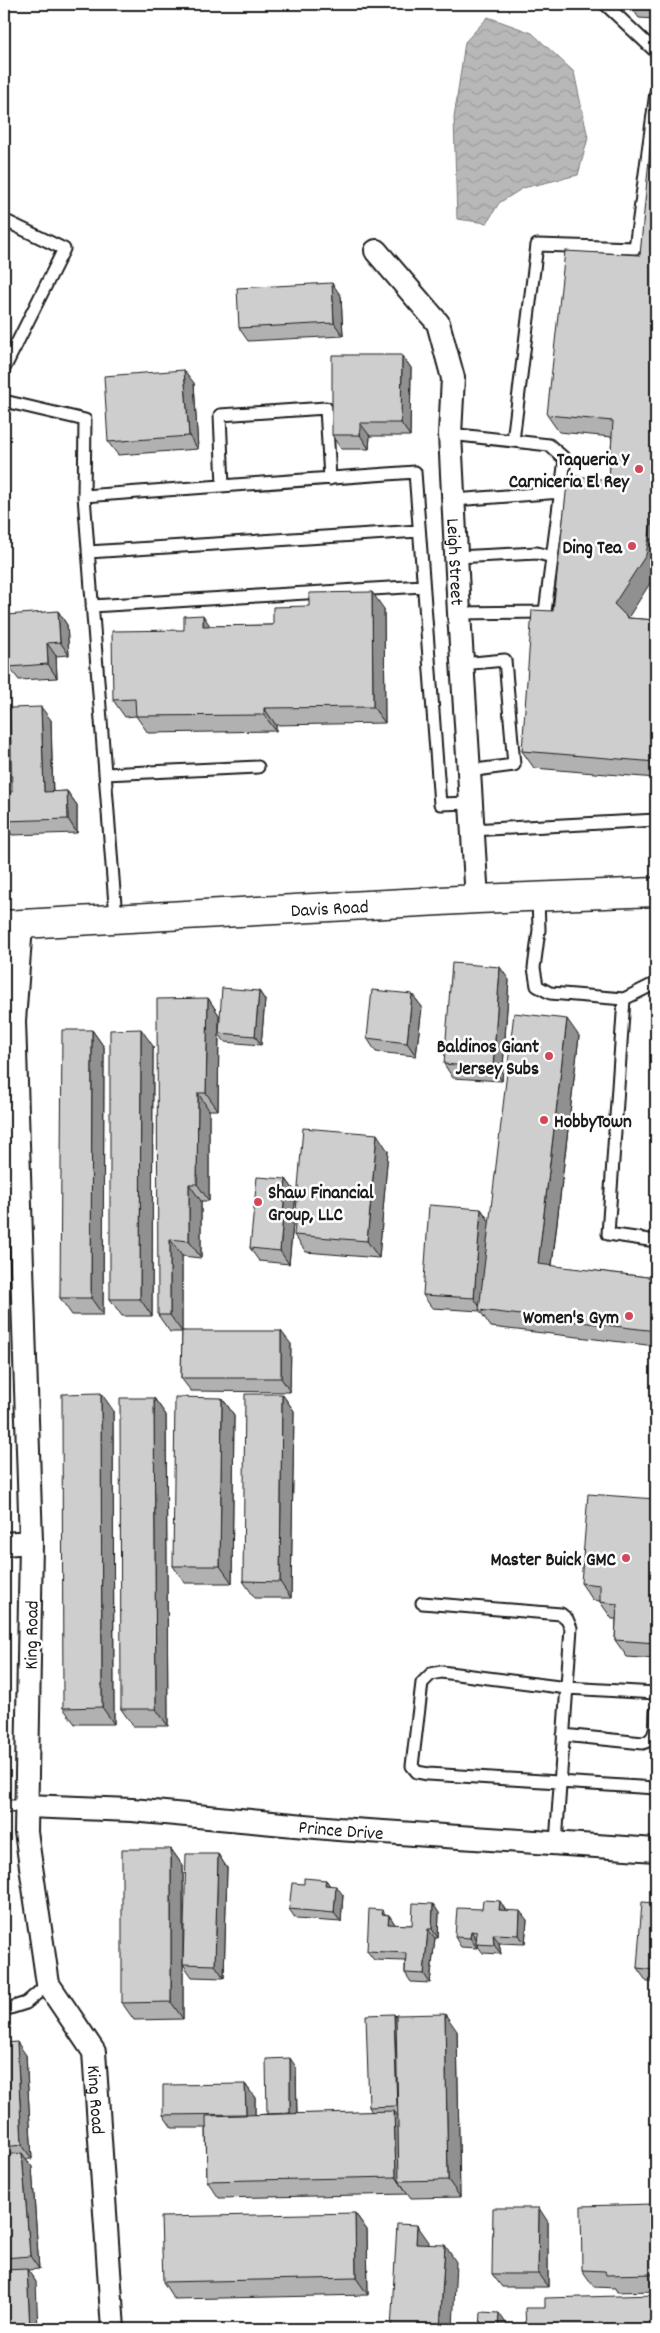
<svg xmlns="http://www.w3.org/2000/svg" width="660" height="2333" viewBox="0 0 660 2333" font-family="Dekko,sans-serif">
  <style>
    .water { fill: url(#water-waves); stroke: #7a7a7a }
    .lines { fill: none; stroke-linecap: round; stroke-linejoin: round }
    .lane-casing { stroke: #1c1c1c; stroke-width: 15 }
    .street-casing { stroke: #1c1c1c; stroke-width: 26 }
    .secondary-casing { stroke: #1c1c1c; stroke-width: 31 }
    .lane { stroke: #fff; stroke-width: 11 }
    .street { stroke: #fff; stroke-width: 22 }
    .secondary { stroke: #fff; stroke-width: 28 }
    .wall { fill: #b1b1b1; stroke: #1c1c1c }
    .shaded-wall { fill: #909090; stroke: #1c1c1c }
    .building { fill: #cecece; stroke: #1c1c1c }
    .poi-dot { fill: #d1495b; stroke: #fff; stroke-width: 2 }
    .labels { text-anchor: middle; stroke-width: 5; stroke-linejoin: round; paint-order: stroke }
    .poi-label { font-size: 19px; font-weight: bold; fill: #1c1c1c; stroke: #fff; text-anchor: end }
    .street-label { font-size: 19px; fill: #1c1c1c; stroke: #fff }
  </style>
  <defs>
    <pattern id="water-waves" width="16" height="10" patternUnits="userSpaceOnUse" patternTransform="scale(1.25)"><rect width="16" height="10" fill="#b8b8b8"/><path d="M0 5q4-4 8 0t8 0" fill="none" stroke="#9e9e9e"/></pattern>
  </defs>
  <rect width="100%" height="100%" fill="#fff"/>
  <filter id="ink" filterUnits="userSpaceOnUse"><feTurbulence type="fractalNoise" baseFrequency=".02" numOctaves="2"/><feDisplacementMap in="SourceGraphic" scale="10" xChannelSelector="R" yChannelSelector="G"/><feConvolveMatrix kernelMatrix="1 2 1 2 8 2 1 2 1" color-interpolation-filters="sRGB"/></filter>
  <g filter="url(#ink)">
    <path class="water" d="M488,17L532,33L574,72L588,138L578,175L523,188L499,203L487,223L457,219L454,118L465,42Z"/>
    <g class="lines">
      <defs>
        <path id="lane" d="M605,4L656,52
          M4,230L8,222L64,249L4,369
          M4,401L85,420L84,496
          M450,434L549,445L565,459L545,612L459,613
          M513,441L537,245L635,248L656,92
          M223,486L220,415L326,408L330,479
          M454,500L561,492
          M88,552L419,531
          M456,557L537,553L553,557
          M92,606L423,586
          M462,664L505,660L514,765L468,771
          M105,774L258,767
          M472,830L656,820
          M538,897L539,930L534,968L537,986L550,993L624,999
          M116,918L84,496L415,472L440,804L470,803
          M656,983L624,999L608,1234L656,1241
          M422,1603L561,1614L567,1619L571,1628L556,1843
          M656,1693L567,1688L441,1672L431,1674L422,1683L412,1766L417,1772L428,1774L656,1788
          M563,1735L643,1743C658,1739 655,1725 656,1712
          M4,1806H26
          M4,2010L26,2003L48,1984"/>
        <g id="street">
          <path id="s1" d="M376,251L438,323L453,378L450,434L459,613L477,899"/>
          <path id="s2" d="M21,925L14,1021L31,1542L26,1832L48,1984L94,2052L113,2329"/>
          <path d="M4,1544L31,1542"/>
          <path id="s3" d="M26,1806L132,1810L338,1829L656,1850"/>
        </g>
        <g id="secondary">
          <path id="s4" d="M4,925L477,899L656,892"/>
        </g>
      </defs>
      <use href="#lane" class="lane-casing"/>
      <use href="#street" class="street-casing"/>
      <use href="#secondary" class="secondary-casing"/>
      <use href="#lane" class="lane"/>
      <use href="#street" class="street"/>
      <use href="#secondary" class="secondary"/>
    </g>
    <path class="wall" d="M629,4H656V19L639,18Z
      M640,255L628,618L656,620V778L534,768L522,751L553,611L609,480L612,437L559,432L547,415Z
      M341,296L343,336L248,341L239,328Z
      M402,355L411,368L410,436H370L369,449H341L332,435Z
      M194,383L198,449L118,455L108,442Z
      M4,485L9,492L8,525H4Z
      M384,609L385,723L276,725V731L148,733L136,716L125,717L113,700L210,626L273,625Z
      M58,611L67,625L69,655L56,656L57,678L19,680L9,667Z
      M51,720L53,792L67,791L77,805V833L12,835L4,823V821L12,792Z
      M509,980L502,1081L453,1078L444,1064Z
      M259,991L265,1000L261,1045L225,1042L219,1034L218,1110H209V1201H201V1258L182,1256V1331L291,1344L290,1392L191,1391L181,1378L182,1332H170L158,1315L208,998L219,1015V1023Z
      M412,994L422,1007L416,1056L376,1052L367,1038Z
      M92,1030L104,1047L103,1315H72L60,1298Z
      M579,1036L552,1266L656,1278V1346L491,1327L480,1311L432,1308L423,1295L481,1209L490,1222Z
      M153,1046L152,1316H122L110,1299Z
      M388,1151L379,1258L306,1252L294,1235Z
      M286,1179L296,1193L289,1264L259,1261L250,1248Z
      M282,1394L294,1411L291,1598H255L243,1581Z
      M154,1398L166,1415L168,1726H133L121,1709Z
      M222,1398L234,1415L232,1583H185L173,1566Z
      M113,1410L114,1724H75L63,1708Z
      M656,1499V1659L627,1657L615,1640L616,1619H612L600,1602V1601L593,1600L581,1583Z
      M171,1849L183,1866V1961L218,1854L227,1868L224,1978L192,1977L183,1964V2019L134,2020L122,2003Z
      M326,1880L330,1886L343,1895L341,1922L296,1919L289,1909L304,1884Z
      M656,1903V1982H647L637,1968Z
      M433,1904L439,1913L438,1938H435L430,1983L411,1982L405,1973V1961L374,1960L367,1951L385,1914L389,1915L395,1925H412Z
      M506,1910L527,1920L525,1944L499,1943L501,1954L483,1953L477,1945V1948L461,1947L455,1937Z
      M394,2014L396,2016L457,2031L460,2197L411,2198L408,2194L219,2198L207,2181L206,2128H172L163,2115L245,2084L255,2098V2115L267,2114L296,2067L297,2114L372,2112L369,2107Z
      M4,2043L26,2055L32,2159H26L32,2167L39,2269L27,2270L36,2282L4,2329Z
      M652,2204L656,2210V2291L617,2292L615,2288L594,2287L582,2270Z
      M355,2213L367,2230L368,2295L174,2299L163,2282Z
      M548,2222V2287H502L492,2274Z"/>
    <path class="shaded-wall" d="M332,283L341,296L343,336L334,323Z
      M402,355L411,368L410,436L401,423Z
      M184,370L194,383L198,449L189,436Z
      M360,423L370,436L369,449L360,435Z
      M4,485L9,492L8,525L4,519Z
      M656,494V574L626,621L614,604Z
      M372,592L384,609L385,723L373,707Z
      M58,611L67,625L69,655L60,642Z
      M203,615L214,632L203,626Z
      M47,643L56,656L57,678L48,664Z
      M41,707L51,720L53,806L44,792Z
      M264,708L276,725V731L264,715Z
      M67,791L77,805V833L68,819Z
      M500,967L509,980L502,1081L493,1068Z
      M259,991L265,1000L261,1045L255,1036Z
      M412,994L422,1007L416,1056L407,1043Z
      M208,998L219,1015L218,1110L206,1093Z
      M567,1019L579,1036L550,1281L538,1264Z
      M141,1029L153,1046L152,1316L140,1299Z
      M92,1030L104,1047L103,1315L91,1298Z
      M198,1093L209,1110V1201L197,1184Z
      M377,1134L388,1151L379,1258L367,1241Z
      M286,1179L296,1193L289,1264L280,1251Z
      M189,1184L201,1201V1258L189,1241Z
      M481,1209L490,1222L483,1312L474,1298Z
      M170,1239L182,1256V1332L170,1315Z
      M281,1331L291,1344L290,1392L281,1378Z
      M101,1393L113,1410L114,1724L102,1707Z
      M282,1394L294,1411L291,1598L280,1582Z
      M154,1398L166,1415L168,1726L156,1709Z
      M222,1398L234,1415L232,1583L220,1566Z
      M171,1849L183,1866V2019L171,2002Z
      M218,1854L227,1868L224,1978L215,1965Z
      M326,1880L332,1889L325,1885Z
      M336,1886L343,1895L341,1922L334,1913Z
      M500,1901L506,1911L499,1910Z
      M433,1904L439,1913L438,1938L432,1929Z
      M382,1910L389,1919V1915L395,1924V1933L382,1914Z
      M520,1911L527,1920L525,1944L519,1935Z
      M428,1929L435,1938L430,1983L424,1974Z
      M471,1931L477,1940V1948L470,1938Z
      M493,1934L499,1943L501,1954L494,1945Z
      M394,2014L404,2027L397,2106Z
      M445,2014L457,2031L460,2197L448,2180Z
      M17,2042L26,2055L32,2159L22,2145Z
      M290,2058L296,2067L297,2122L290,2113Z
      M245,2084L255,2098V2127L246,2114Z
      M394,2111L406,2128L399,2181L408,2194L396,2177Z
      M22,2153L32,2167L39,2269L30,2256Z
      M652,2204L656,2210V2234L652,2227Z
      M539,2208L548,2222V2287L538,2274Z
      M355,2213L367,2230L368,2295L356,2278Z
      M417,2225L429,2242L428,2261L416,2244Z
      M445,2245L456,2262L453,2329H440Z
      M27,2269L36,2282L38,2329H30Z
      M499,2313L508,2326V2329H498Z"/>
    <path class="building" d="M656,84V494L646,555L614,604L628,618L656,620V762L522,751L532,610L553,611L568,475L609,480L613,421L547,415L565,251L640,255Z
      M332,283L334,323L239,328L237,288Z
      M332,355H402L401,423H360V435H332Z
      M184,370L189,436L108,442L104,376Z
      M372,592L373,707L264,708V715L136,716L135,699L113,700L112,631L184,630V616L203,615V626L273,625V607L309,606V593Z
      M58,611L60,642L47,643L48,664L9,667L7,615Z
      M41,707L44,792L67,791L68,819L4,821V792H12L10,708Z
      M452,963L500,967L493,1068L444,1064Z
      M222,988L259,991L255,1036L219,1033Z
      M372,990L412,994L407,1043L367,1038Z
      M208,998L206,1093H198L197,1184H189V1241L170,1239V1315H158L157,999Z
      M514,1013L567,1019L538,1264L656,1278V1331L479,1310Z
      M141,1029L140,1299H110V1030Z
      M62,1030H92L91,1298H60Z
      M303,1128L377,1134L367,1241L294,1235Z
      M257,1177L286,1179L280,1251L250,1248Z
      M429,1205L481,1209L474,1298L423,1295Z
      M182,1331H281V1378H181Z
      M101,1393L102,1707L63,1708L62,1394Z
      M245,1394H282L280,1582L243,1581Z
      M175,1397L222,1398L220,1566H173Z
      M120,1398H154L156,1709H121Z
      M588,1494L656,1499V1643L615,1640L617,1604L600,1602V1585L581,1583Z
      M122,1849H171V2002L122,2003Z
      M186,1854H218L215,1965L183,1964Z
      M304,1878L326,1880L325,1885L336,1886L334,1913L289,1909L292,1883L304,1884Z
      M483,1900L500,1901L499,1910L520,1911L519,1935L493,1934L494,1945L476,1944L477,1932L471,1931L470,1938L455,1937L457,1908L482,1909Z
      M642,1902L656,1903V1970L637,1968Z
      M413,1903L433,1904L432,1929H428L424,1974L405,1973L406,1953L367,1951L369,1909L382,1910V1914L389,1915L388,1924L412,1925Z
      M394,2014L397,2106L369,2107L366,2015Z
      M445,2014L448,2180L399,2181L396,2015Z
      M17,2042L22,2145L4,2147V2043Z
      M290,2058V2113L267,2114L266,2059Z
      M245,2084L246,2114L163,2115V2085Z
      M394,2111L396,2177L207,2181L206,2116Z
      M22,2153L30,2256L4,2258V2155Z
      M652,2204V2227H656V2274L606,2275L605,2271L582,2270L581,2206Z
      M493,2208H539L538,2274H492Z
      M355,2213L356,2278L163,2282L161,2217Z
      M397,2224L417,2225L416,2244L445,2245L440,2329H391Z
      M27,2269L30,2329H4V2270Z
      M656,2295V2329H526L525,2308H545V2298Z
      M481,2312L499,2313L498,2329H480Z"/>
  </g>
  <g class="poi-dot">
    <circle cx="639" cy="469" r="5"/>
    <circle cx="632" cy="546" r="5"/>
    <circle cx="549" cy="1056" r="5"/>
    <circle cx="544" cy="1120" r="5"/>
    <circle cx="258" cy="1202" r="5"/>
    <circle cx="629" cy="1316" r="5"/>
    <circle cx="626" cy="1558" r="5"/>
  </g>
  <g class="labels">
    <g class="poi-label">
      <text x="629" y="465">Taqueria Y<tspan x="629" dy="22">Carniceria El Rey</tspan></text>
      <text x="622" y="553">Ding Tea</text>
      <text x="539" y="1052">Baldinos Giant<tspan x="539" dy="22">Jersey Subs</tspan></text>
      <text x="554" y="1127" text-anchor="start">HobbyTown</text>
      <text x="268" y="1198" text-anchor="start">Shaw Financial<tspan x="268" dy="22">Group, LLC</tspan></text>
      <text x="619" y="1323">Women's Gym</text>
      <text x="616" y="1565">Master Buick GMC</text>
    </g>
    <g class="street-label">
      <text dy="7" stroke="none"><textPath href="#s1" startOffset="336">Leigh Street</textPath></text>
      <text dy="7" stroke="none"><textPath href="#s4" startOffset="326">Davis Road</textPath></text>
      <text transform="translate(30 1635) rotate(-89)" y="7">King Road</text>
      <text dy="7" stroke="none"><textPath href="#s3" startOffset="316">Prince Drive</textPath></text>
      <text dy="7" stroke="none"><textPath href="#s2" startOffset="1191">King Road</textPath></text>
    </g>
  </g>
  <rect width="660" height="2333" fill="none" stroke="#fff" stroke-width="20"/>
  <rect x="10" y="10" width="640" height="2313" fill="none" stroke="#1c1c1c" stroke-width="2" filter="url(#ink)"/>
</svg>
